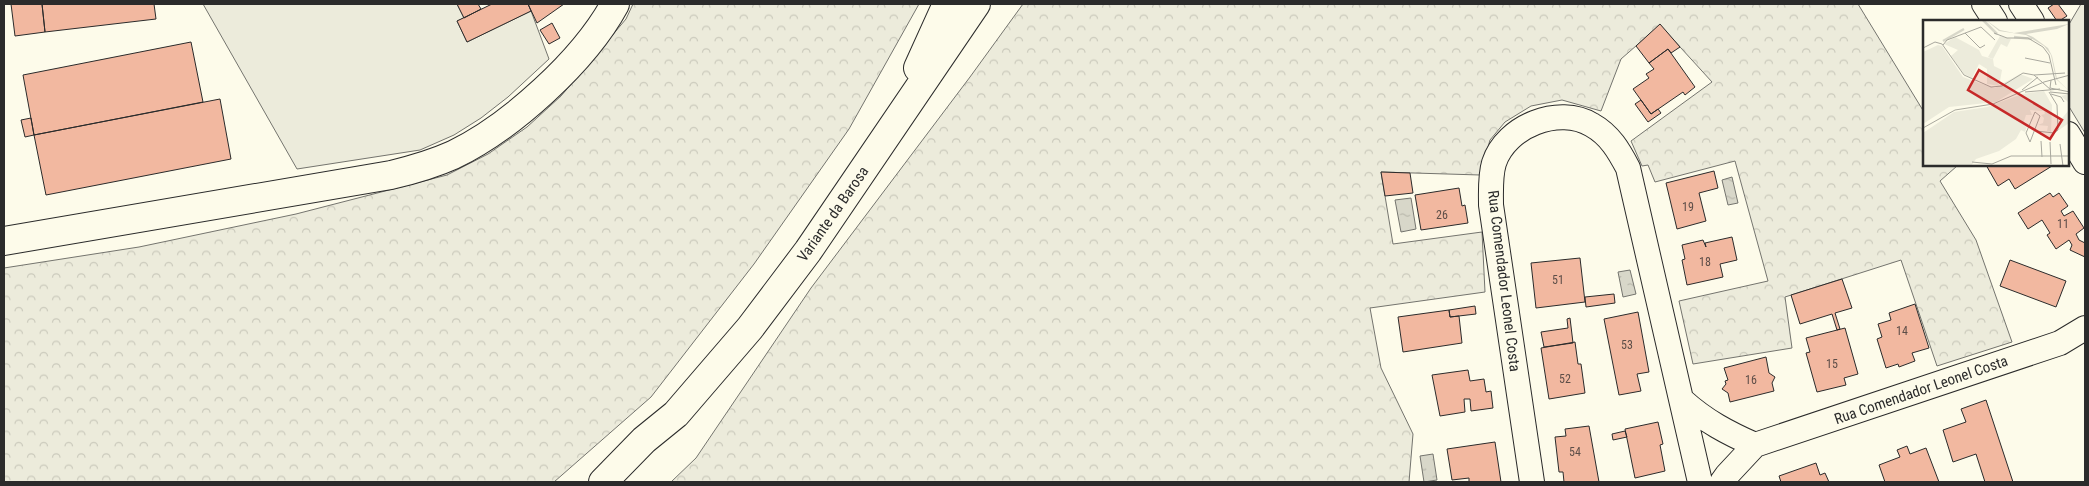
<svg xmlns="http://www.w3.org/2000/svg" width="2089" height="486" viewBox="0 0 2089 486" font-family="'Roboto Condensed',sans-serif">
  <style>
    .green { fill: #ecebdb; stroke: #74746e }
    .forest { fill: url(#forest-crowns); stroke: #74746e }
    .water { fill: url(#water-ripples); stroke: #74746e }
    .building { fill: #f2b8a0; stroke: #2b2b2b }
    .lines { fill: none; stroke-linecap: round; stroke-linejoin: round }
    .minor-casing { stroke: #2b2b2b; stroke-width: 26 }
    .major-casing { stroke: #2b2b2b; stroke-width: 30 }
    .minor { stroke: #fdfbea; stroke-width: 24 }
    .major { stroke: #fdfbea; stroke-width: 28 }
    .labels { text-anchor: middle; stroke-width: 4; stroke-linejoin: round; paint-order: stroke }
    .number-label { font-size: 12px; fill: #5d4e48 }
    .street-label { font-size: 15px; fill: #2b2b2b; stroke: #fdfbea }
    .inset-river { fill: none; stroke: #d8d7c9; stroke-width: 2.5 }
    .inset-road { fill: none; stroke: #a9a89e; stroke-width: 1 }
    .view { fill: #c62828; fill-opacity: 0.15; stroke: #c62828; stroke-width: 2.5 }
    .inset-edge { fill: none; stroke: #2b2b2b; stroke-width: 2.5 }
  </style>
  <defs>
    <pattern id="forest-crowns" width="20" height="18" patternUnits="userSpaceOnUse" patternTransform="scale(1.25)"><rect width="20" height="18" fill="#ecebdb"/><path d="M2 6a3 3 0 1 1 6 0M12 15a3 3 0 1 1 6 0" fill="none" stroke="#cbcabc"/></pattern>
    <pattern id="water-ripples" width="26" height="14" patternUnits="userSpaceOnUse" patternTransform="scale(1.25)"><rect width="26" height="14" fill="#d8d7c9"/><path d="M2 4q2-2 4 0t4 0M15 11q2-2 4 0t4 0" fill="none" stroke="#bab9ad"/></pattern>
  </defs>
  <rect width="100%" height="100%" fill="#fdfbea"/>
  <path class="green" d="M203,4H457L464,18L457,21L467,42L531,11L549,59L508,97L481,118L454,135L420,150L297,169Z
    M2081,4H2085V133L2068,105V26Z"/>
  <path class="forest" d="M633,4H919L849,129L754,264L651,397L554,482H4V268L139,247L296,214L447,175L488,154L527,127L561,96L626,19Z
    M1023,4H1858L1924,112V165L1957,166L1940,181L1976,240L2012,342L1937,366L1901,260L1785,297L1792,348L1693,364L1679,301L1768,281L1735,161L1655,182L1648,165L1642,166L1631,141L1712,82L1660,25L1621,59L1601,111L1562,100L1531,106L1505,122L1490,140L1480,175L1381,172L1393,244L1482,232L1485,292L1370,308L1381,368L1413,434L1409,482H671L696,458L811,288L970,77Z"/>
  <path class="water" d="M1732,177L1738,203L1728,205L1722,180Z
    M1411,198L1416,229L1401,232L1395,200Z
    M1630,270L1636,294L1623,297L1618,272Z
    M1433,454L1437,480L1424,482L1420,456Z"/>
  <path class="building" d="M11,4H42L45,32L15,36Z
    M42,4H154L156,19L45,32Z
    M457,4H478L481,9L464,18Z
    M492,4H528L531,11L467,42L457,21Z
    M528,4H564L537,23Z
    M2054,4H2058L2067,16L2059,21H2057L2048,8Z
    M552,23L560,38L549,44L540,30Z
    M1660,24L1680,47L1671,53L1668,49L1649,63L1636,46Z
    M191,42L203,102L34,135L23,75Z
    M1668,49L1695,87L1685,95L1683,92L1651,114L1633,89L1649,78L1646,74L1654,69L1649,63Z
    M220,99L231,159L46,195L34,135Z
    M1641,100L1651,114L1658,109L1661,113L1648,122L1635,104Z
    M31,118L34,135L25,137L21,120Z
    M1986,165H2052V166L2015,189L2009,179L1998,186Z
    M1714,171L1718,188L1699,193L1706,221L1677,229L1666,183Z
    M1381,172L1410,173L1413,193L1385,196Z
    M1459,188L1462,206L1465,205L1468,223L1421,230L1415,195Z
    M2050,193L2053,197L2059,193L2068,206L2061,211L2064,216L2073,211L2084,228L2076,234L2079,240L2085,243V257L2070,250L2072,245L2069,240L2056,249L2047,235L2050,233L2042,220L2028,229L2018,213Z
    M1732,237L1737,260L1720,264L1723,277L1687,285L1682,260L1685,259L1682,245L1703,240L1706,247L1705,243Z
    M1580,258L1585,302L1536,308L1531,263Z
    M2010,260L2066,281L2056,307L2000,286Z
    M1842,279L1852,308L1835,313L1840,329L1837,330L1832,314L1800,324L1791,295Z
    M1614,294L1615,303L1586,307L1585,297Z
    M1915,304L1929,348L1912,353L1915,361L1899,367L1898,364L1886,368L1877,339L1882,337L1878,324L1891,320L1889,313Z
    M1475,306L1476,314L1450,317L1449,310Z
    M1449,310L1450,317L1459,316L1462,343L1403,352L1398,317Z
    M1638,312L1649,372L1637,374L1641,391L1619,395L1604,319Z
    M1570,318L1573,343L1544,347L1541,332L1568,328L1567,319Z
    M1845,328L1858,374L1844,378L1846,385L1817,392L1806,353L1810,352L1806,338Z
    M1575,342L1578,364H1581L1585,393L1549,399L1541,348Z
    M1766,357L1769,373L1775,377L1772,383L1774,391L1730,402L1728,393L1722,389L1726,384L1725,381L1728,380L1724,368Z
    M1468,370L1470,381L1484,379L1486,392L1491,391L1493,408L1471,411L1470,399H1464L1465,412L1440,416L1432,375Z
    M1986,400L2013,482H1985L1976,454L1953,462L1943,430L1966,422L1961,409Z
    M1658,422L1663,444L1660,445L1665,471L1635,478L1625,429Z
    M1589,426L1599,482H1564L1563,472H1559L1555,437L1566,436L1565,429Z
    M1625,431L1627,437L1613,440L1612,434Z
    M1495,442L1501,482H1469V478L1452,480L1447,449Z
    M1907,446L1910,454L1926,448L1939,482H1885L1879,465L1900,457L1897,450Z
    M1816,463L1820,475L1825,473L1829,482H1781L1779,476Z"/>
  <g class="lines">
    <defs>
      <path id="minor" d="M1984,4L1995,21
        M2021,4L2032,21
        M2068,134L2085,162
        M1683,401C1705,421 1728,433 1755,445
        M1532,482L1491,205C1491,192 1490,176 1494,163C1506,126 1559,105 1592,125C1610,135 1619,151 1628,168L1700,482
        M1722,482L1727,475L1755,445L2060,343L2085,328"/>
      <path id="major" d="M918,68L947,4
        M4,241L391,175C412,170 433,164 453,155C511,127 584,61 615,4
        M603,482L644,440L676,414L750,328L808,251L976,4"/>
    </defs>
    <use href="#minor" class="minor-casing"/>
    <use href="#major" class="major-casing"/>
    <use href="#minor" class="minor"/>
    <use href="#major" class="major"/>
  </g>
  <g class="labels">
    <g class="number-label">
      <text x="1688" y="211">19</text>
      <text x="1442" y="219">26</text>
      <text x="2063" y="228">11</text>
      <text x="1705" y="266">18</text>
      <text x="1558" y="284">51</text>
      <text x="1902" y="335">14</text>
      <text x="1627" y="349">53</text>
      <text x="1832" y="368">15</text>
      <text x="1565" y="383">52</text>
      <text x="1751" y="384">16</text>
      <text x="1575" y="456">54</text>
    </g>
    <g class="street-label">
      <text transform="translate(833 214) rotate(-55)" y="5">Variante da Barosa</text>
      <text transform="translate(1504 281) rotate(83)" y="5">Rua Comendador Leonel Costa</text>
      <text transform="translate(1921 390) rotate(-19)" y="5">Rua Comendador Leonel Costa</text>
    </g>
  </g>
  <g transform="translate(1923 20)">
    <rect width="146" height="146" fill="#fdfbea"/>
    <path d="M32,17L56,30L59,36L70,39L71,46L79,50L77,61L74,62L77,66L64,64V49L56,44L49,58L41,54L28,36L35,30L21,24ZM146,74V103L136,110V102L145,91V82L138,76Z" fill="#ecebdb"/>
    <path d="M77,16L88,19L84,27L78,24L70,39L65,37ZM15,25L19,26L40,57L56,63L72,68L97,54L110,59L73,82L26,87L0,104V32ZM121,71L129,85L128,112L124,111L125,106L115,105L120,103L121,98L118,95L122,94L121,91L107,90L109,95H103L100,104L104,106L102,112L98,110L93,119L76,131L53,139L48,146H0V113L31,92L64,87L99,74Z" fill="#ecebdb"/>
    <path d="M63,0L77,10L91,13L146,4L134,9L103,14L110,17L125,28L129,36L134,59L146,71L133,59L128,35L121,26L103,15L76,11Z" fill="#d8d7c9"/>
    <path class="inset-river" d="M60,0L74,14M91,17L109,19M20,21L41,9"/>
    <path class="inset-road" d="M42,13L57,28L62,25M71,13L84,18H105L120,27L126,35L133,65M20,25L24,20L58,7L72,20M0,28L12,22L19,24L41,55L68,67L79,66L100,53L111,55L128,70M102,38L127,43M111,55L142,53M128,60L127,68L147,72M99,70L115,57M102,72L137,69M127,72L147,74M128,74L138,77L141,82M112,92L117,96L107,122L103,113ZM0,108L32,90L70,84L121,62L147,55M113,111L131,113L135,110L134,85L126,72M118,121L119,137M127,122L128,144M137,124L140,146M49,142L69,144L88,136H147"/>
    <path class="view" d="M56,50L139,100L127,119L45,70Z"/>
    <rect width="146" height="146" class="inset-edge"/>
  </g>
  <rect width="2089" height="486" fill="none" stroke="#2b2b2b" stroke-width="10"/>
</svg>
